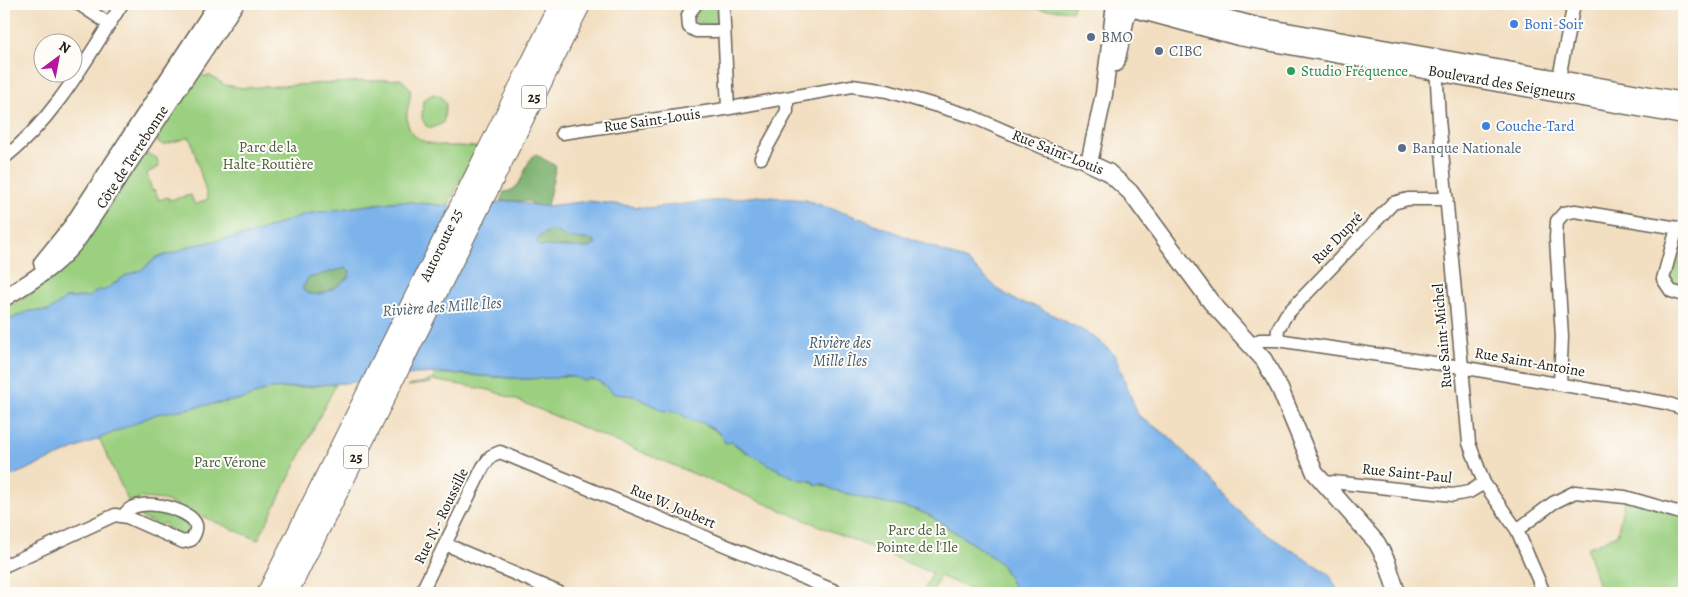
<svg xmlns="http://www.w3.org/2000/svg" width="1688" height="597" viewBox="0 0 1688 597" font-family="Alegreya,serif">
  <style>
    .green { fill: #9cd081; stroke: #5c764e }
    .forest { fill: #7db26f; stroke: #4c6746 }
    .water { fill: #7cb3eb; stroke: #4c6884; fill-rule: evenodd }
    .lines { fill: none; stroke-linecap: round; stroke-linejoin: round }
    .minor-casing { stroke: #676055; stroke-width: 15 }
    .major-casing { stroke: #676055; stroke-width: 19 }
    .highway-casing { stroke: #676055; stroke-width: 21 }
    .minor { stroke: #fff; stroke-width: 12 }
    .major { stroke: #fff; stroke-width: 16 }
    .highway { stroke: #fff; stroke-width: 19 }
    .shop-dot { fill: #3f7fe0; stroke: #fdfcf7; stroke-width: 2 }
    .service-dot { fill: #5c6f8a; stroke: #fdfcf7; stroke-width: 2 }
    .leisure-dot { fill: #2e9e5b; stroke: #fdfcf7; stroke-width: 2 }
    .labels { text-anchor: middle; stroke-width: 4; stroke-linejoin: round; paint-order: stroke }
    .shield { fill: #fdfcf7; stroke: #605f5e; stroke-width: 1 }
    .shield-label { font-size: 14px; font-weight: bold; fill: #1c1c1c }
    .shop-label { font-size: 15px; fill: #366cbe; stroke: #fdfcf7; text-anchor: start }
    .service-label { font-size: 15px; fill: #4e5e75; stroke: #fdfcf7; text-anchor: start }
    .leisure-label { font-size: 15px; fill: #27864d; stroke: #fdfcf7; text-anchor: start }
    .street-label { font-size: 15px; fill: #1c1c1c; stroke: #fdfcf7 }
    .park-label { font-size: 15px; fill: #495b3f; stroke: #fdfcf7 }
    .water-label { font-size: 16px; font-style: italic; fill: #42586f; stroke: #fdfcf7 }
  </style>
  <rect width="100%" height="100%" fill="#fdfcf7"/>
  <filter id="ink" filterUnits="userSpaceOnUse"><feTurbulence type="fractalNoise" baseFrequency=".02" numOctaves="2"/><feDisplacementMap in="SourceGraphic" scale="10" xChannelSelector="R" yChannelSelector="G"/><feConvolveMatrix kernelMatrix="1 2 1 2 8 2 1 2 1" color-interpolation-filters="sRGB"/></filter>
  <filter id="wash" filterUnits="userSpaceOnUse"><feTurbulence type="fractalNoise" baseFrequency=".0096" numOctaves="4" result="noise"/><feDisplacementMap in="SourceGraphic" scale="20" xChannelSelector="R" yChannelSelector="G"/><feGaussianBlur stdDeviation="1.12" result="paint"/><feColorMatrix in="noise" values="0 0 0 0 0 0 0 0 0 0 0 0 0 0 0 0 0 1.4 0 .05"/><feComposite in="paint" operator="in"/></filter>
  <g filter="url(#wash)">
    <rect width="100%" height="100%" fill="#f2dec0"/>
    <path class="green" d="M705,4H717V22L714,25H703L702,22L698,25L694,21L695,16Z
      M966,4H1074L1073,11Z
      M197,74L208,77L209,75L225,85L243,88L401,79L410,88C412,99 406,108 407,119C409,151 455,145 477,147L448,206L399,201L305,214L252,234L190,246L175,253L157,257L143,269L125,276L103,291L100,290L88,297L66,298L49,311H29L4,322V309C76,275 100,217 142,155L148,154L157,158L159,167L147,173L152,191L155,190L159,200L168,197L169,200L191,195L195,205L208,199L190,137L163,145L158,142L155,135Z
      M433,94L440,96L446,104L443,123L432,128L426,126L422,118L423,100Z
      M1684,229V295L1663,279Z
      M435,373L525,379L575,376L597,380L614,393L634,396L664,411L677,412L694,422L697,420L704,423L745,452L763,458L781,472L872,501L913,509L929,515L994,558L1003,567L1017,593H970L967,588L940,576L932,593H923L932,573L514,399L489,390L432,380L431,383L408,386L432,380Z
      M337,382L258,540L164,500L142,498L129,503L99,438L157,414L179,409L243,399L270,389L309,387Z
      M1625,497L1684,514V593H1601L1587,548L1617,535Z
      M146,510L158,511L186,523L189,531L184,536L166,528L167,525L163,523L161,526L142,518L140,514Z"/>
    <path class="forest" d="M535,154L556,166L547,206H536L528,201H500L504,192C525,190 522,165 535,154Z
      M549,231L558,232L565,237L594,240L596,244L589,248L539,246L537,242L540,236Z
      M345,268L350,271L349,277C337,287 315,303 302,289L308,278Z"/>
    <path class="water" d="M758,196L806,200L862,219L967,261L998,289L1018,302L1036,306L1093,336L1115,355L1138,415L1171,438L1245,517L1263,532L1329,574L1339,593H1017L1003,567L994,558L929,515L913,509L872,501L831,489L823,484L816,485C810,478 805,481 798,479C790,477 736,447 733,442L725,443C722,431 708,425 697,421L694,422L677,412L664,411L634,396L614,394L599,381L589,379L586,381L566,375L556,378L525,379L444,373L414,374L395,379L270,389L243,399L157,414L4,479V322L29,311H49L66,298L88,297L100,289L103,291L125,276L143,269L157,257L175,253L190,246L252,234L305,214L399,201L448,206L514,201L533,205L547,206L589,201L647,208ZM549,231L558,232L565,237L594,240L596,244L589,248L539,246L537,242L540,236ZM345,268L350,271L349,277C337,287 315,303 302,289L308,278Z"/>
  </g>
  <g filter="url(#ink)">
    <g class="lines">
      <defs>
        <path id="minor" d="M79,4L109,24
          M696,4L688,15L689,27L696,31H723
          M723,4L728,108
          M1436,64L1439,119L1469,443L1484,483L1517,530L1544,593
          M1557,87L1574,4
          M562,133L719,110L852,86L887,91L971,116L1044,148L1089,163
          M4,158C55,118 87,58 122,4
          M761,158L787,111V99
          M1677,228L1663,279L1671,291L1684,295
          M1277,340L1278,329L1286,315L1393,203L1408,199H1447
          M1251,346L1260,340H1277L1461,367L1666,403L1684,409
          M1560,384L1562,337L1556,238L1557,221L1564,213L1575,211L1684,229
          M1324,486L1333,482L1453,495L1469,492L1484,483
          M1517,530L1553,503L1575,492L1625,497L1684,514
          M445,544L560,593
          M4,566L115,515L127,517L183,542L191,540C194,536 197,531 196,525C192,509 134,493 124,516
          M421,593L483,467L491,456L500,452L840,593"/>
        <path id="major" d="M1115,4L1104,94L1089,163L1108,172L1130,192L1211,302L1264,360L1280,389L1315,473L1377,543L1387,562L1397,593
          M1116,4L1239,37L1684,116
          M1171,4L1257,26L1684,101
          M1116,63L1129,4
          M42,263L72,226L217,4
          M4,298C32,281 57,266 78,239L235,4"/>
        <path id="highway" d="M267,593L560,4
          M288,593L581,4"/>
      </defs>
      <use href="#minor" class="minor-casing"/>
      <use href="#major" class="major-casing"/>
      <use href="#highway" class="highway-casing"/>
      <use href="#minor" class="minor"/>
      <use href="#major" class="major"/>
      <use href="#highway" class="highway"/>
    </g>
  </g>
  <g class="shop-dot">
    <circle cx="1514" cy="24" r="5"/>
    <circle cx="1486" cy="126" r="5"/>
  </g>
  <g class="service-dot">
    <circle cx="1091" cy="37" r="5"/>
    <circle cx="1159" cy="51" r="5"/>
    <circle cx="1402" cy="148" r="5"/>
  </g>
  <circle class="leisure-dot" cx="1291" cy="71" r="5"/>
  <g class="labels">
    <g class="shield">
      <rect x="521.5" y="85.5" width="25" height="23" rx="4"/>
      <rect x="343.5" y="445.5" width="25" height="23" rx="4"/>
    </g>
    <g class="shield-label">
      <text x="534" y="102">25</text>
      <text x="356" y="462">25</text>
    </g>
    <g class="shop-label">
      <text x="1524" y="29">Boni-Soir</text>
      <text x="1496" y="131">Couche-Tard</text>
    </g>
    <g class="service-label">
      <text x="1101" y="42">BMO</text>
      <text x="1169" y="56">CIBC</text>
      <text x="1412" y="153">Banque Nationale</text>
    </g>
    <g class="leisure-label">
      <text x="1301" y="76">Studio Fréquence</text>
    </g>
    <g class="street-label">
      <text transform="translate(1502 83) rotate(10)" y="5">Boulevard des Seigneurs</text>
      <text transform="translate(652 120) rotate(-8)" y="5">Rue Saint-Louis</text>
      <text transform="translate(1058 152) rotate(22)" y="5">Rue Saint-Louis</text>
      <text transform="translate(132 157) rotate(-57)" y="5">Côte de Terrebonne</text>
      <text transform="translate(1337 238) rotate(-46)" y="5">Rue Dupré</text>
      <text transform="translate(441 245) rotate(-64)" y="5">Autoroute 25</text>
      <text transform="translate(1442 336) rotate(-95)" y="5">Rue Saint-Michel</text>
      <text transform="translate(1530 362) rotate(10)" y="5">Rue Saint-Antoine</text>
      <text transform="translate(1407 473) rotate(6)" y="5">Rue Saint-Paul</text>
      <text transform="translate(673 506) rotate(23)" y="5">Rue W. Joubert</text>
      <text transform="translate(441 516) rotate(-64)" y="5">Rue N.- Roussille</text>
    </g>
    <g class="park-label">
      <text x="268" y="152">Parc de la<tspan x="268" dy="17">Halte-Routière</tspan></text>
      <text x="230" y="467">Parc Vérone</text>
      <text x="917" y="535">Parc de la<tspan x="917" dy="17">Pointe de l'Ile</tspan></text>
    </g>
    <g class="water-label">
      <text transform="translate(442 306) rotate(-4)" y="6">Rivière des Mille Îles</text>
      <text x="840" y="348">Rivière des<tspan x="840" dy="18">Mille Îles</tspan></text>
    </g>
  </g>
  <rect width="1688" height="597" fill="none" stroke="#fdfcf7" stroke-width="20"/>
  <g transform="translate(58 58) rotate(32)"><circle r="24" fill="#fdfcf7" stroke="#a3a29f"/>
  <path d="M0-4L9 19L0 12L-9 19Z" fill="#b5179e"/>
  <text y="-8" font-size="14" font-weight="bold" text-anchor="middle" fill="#1c1c1c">N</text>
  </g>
</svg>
